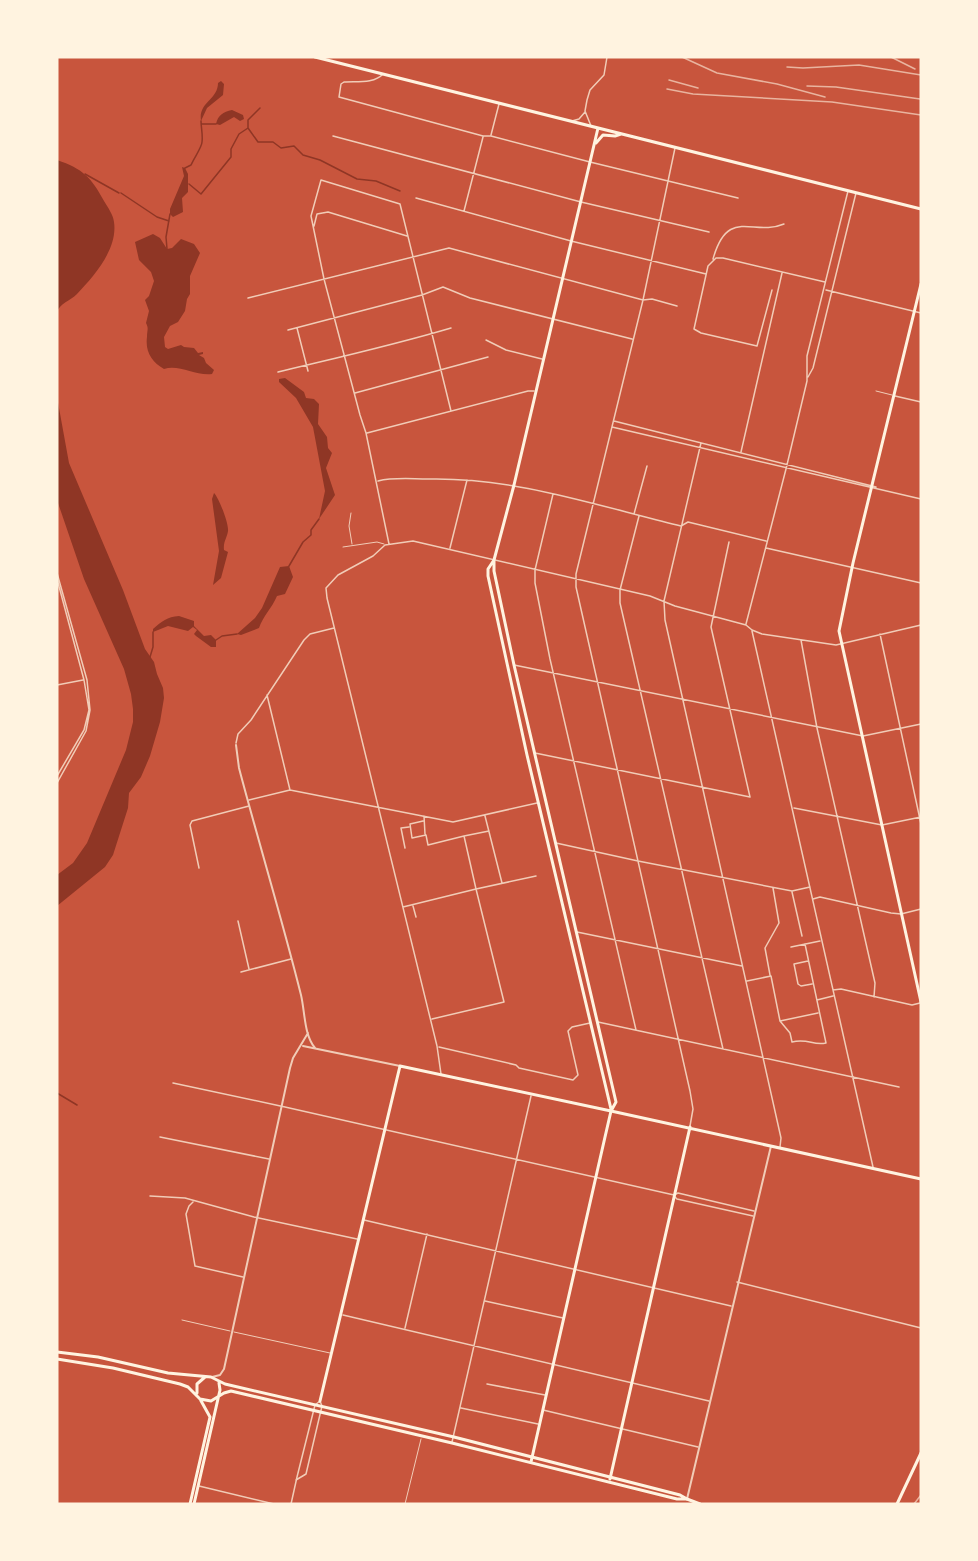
<svg xmlns="http://www.w3.org/2000/svg" width="978" height="1561" viewBox="0 0 978 1561" font-family="'PT Sans',sans-serif">
  <style>
    .water { fill: #8f3625 }
    .lines { fill: none; stroke-linecap: round; stroke-linejoin: round }
    .stream { stroke: #8f3625; stroke-width: 1.5 }
    .service { stroke: #f1ccb7; stroke-width: 1 }
    .minor { stroke: #f1ccb7; stroke-width: 1.5 }
    .tertiary { stroke: #f1ccb7; stroke-width: 2 }
    .secondary { stroke: #fff3e0; stroke-width: 3 }
    .primary { stroke: #fff3e0; stroke-width: 3 }
    .rail { stroke: #e9b49f; stroke-width: 1.5 }
  </style>
  <rect width="100%" height="100%" fill="#c8553d"/>
  <path class="water" d="M221,81L224,84L223,95L207,108L201,121C198,102 218,100 218,83Z
    M232,110L243,115L244,119L240,121L234,117L220,125L216,124C218,115 223,112 232,110Z
    M57,160C83,169 91,177 104,201C108,208 113,214 114,222C118,249 94,276 77,294C70,301 60,303 57,312Z
    M182,167L185,168L188,174V192L182,198L183,212L173,217L170,214V209L184,176Z
    M153,234L160,238L167,249L172,248L181,239L194,244L200,253L190,276V294L187,299L185,311L178,322L170,326L164,337L165,347L168,349L181,345L184,347L194,348L198,353L203,352V354L199,355L204,358L206,363L214,370L212,374C195,376 179,364 164,369C152,362 145,352 147,337C147,330 149,329 146,323L149,311L145,300L149,296L154,281L151,272L139,260L135,242Z
    M285,378L304,392L306,398L314,399L319,404L318,424L327,437L328,448L332,453L326,468L335,495L319,519L325,491L313,427L296,398L279,382V379Z
    M57,397L69,463L123,590L145,649L154,662L157,674L163,688L164,698L160,722L150,756L141,777L129,793L128,808L113,855L105,867L57,906V875L73,863L87,843L126,750L133,722V709L131,694L124,669L84,579L57,500Z
    M214,493C219,498 229,524 228,531C227,538 223,542 224,550L228,552L221,578L213,585L219,551L212,499Z
    M289,566L293,577L285,594L277,596C272,608 263,616 259,628L241,635L237,634L255,618L262,608L280,567Z
    M179,616L194,621V626L204,636L211,635L216,640V647H211L196,636L194,634L197,630L193,627L188,631L168,626L153,632V629C162,621 167,617 179,616Z"/>
  <g class="lines">
    <path class="stream" d="M202,124H216
      M248,128L258,142H273L281,148L294,146L303,155L320,160L357,179L376,181L400,191
      M185,168L191,165C194,158 202,147 202,142C203,135 201,127 201,121
      M85,174L119,193
      M189,184L201,194L231,157V149L239,134L248,128V120L260,108
      M121,193L157,217L169,221
      M167,249L166,237L170,214
      M289,566L303,542L311,535V530L319,519
      M216,640L222,636L237,634
      M150,657L153,647V632
      M57,1093L77,1105"/>
    <path class="service" d="M876,391L892,395
      M351,513L349,526L352,544
      M343,547L377,542L384,544
      M182,1320L230,1331
      M234,1332L330,1353
      M405,1504L421,1439"/>
    <path class="minor" d="M383,74C374,84 356,81 344,82L341,84L339,97L483,136H491L590,162L738,198
      M572,121L579,119L585,112
      M591,126L585,111L587,100L590,90L604,75L607,57
      M491,135L499,104
      M333,136L581,202L709,232
      M675,148L643,300L576,574V587L690,1091L693,1109L690,1126
      M416,198L571,241L706,274
      M464,211L483,137
      M314,226L317,214L328,212L407,236
      M713,259C728,206 753,237 784,224
      M772,290L757,346L701,333L694,329L708,266L716,258H723L825,282
      M826,290L921,313
      M248,298L449,248L643,300L652,299L677,306
      M297,328L308,371
      M288,330L422,295L443,287L470,298L632,339
      M486,340L506,350L542,359
      M278,372C336,358 394,345 451,328
      M808,377L813,368L856,193
      M355,393L488,357
      M895,396L921,402
      M614,421L876,487
      M612,427L921,499
      M367,433L528,391H534
      M701,443L664,601L665,620L781,1138L780,1147
      M741,452L782,273
      M378,481C394,477 411,479 428,479C513,477 595,505 677,525L681,526L688,522L766,541
      M553,494L535,570V583L550,659L636,1030
      M634,514L647,466
      M639,516L620,590V603L723,1049
      M389,544L366,433L360,415L324,279L311,216L321,180L400,204L451,411
      M450,548L467,480
      M766,548L921,583
      M57,573L87,680L90,710L86,731L57,783
      M57,579L84,680L89,710L84,730L57,776
      M746,624L786,469L807,381V356L848,191
      M752,631L873,1167
      M880,634L921,824
      M801,640L817,728L875,983L874,997
      M514,665L863,736L921,724
      M57,685L83,680
      M267,695L290,790
      M236,743L238,734L251,720L304,640L310,634L334,628
      M535,753L750,797L711,627L729,542
      M249,800L290,790L453,822L537,803
      M794,808L882,825L921,817
      M424,816L425,834
      M485,816L502,883
      M423,821L410,824L412,838L426,835L428,845L464,836
      M556,843L638,861L792,891L810,887
      M405,848L401,828L409,827
      M199,868L190,825L192,821L249,806
      M792,892L802,936
      M813,899L820,897L891,913L901,914L921,909
      M413,906L416,917
      M403,907L476,889L464,836L489,831
      M238,921L249,969
      M577,932L742,966
      M791,947L820,941
      M808,961L794,964L798,984L801,986L812,984
      M241,972L291,959
      M770,975L765,948L779,923L773,888
      M747,981L771,976L780,1021L818,1013
      M833,990L841,989L912,1005L920,1003
      M817,1000L833,996
      M432,1019L504,1002L476,889L536,876
      M780,1021L790,1033L792,1042C808,1038 813,1046 826,1043L805,944
      M598,1022L899,1087
      M439,1047L516,1065L519,1068L573,1080L578,1075L568,1031L572,1027L590,1023
      M441,1074L437,1046L327,598L326,588L338,575L373,556L385,545L413,541L650,596L675,606L746,625L752,630L762,634L836,645L921,625
      M173,1083L285,1107L674,1195L678,1193L754,1211
      M160,1137L269,1159
      M150,1196L185,1198L254,1217L357,1239
      M674,1196L677,1199L753,1216
      M193,1202L189,1206L186,1214L195,1266L243,1277
      M364,1220L731,1306
      M737,1282L921,1328
      M485,1301L563,1318
      M343,1315L709,1401
      M405,1328L427,1234
      M487,1384L545,1395
      M461,1408L538,1424
      M543,1410L698,1447
      M452,1442L531,1096
      M199,1486L274,1504
      M291,1504C293,1495 295,1486 297,1477L315,1405L320,1401L322,1406L306,1474L296,1480"/>
    <path class="tertiary" d="M921,623V638
      M236,745L239,768C259,844 282,919 301,995C305,1012 304,1035 315,1048
      M303,1046L400,1066
      M212,1377L220,1375L224,1369L290,1068L293,1058L308,1033
      M687,1499L771,1146"/>
    <path class="secondary" d="M921,284L853,563L839,631L921,1002
      M611,1111L921,1179
      M610,1479L690,1127
      M687,1499L700,1504
      M897,1504L921,1453"/>
    <path class="primary" d="M315,57L921,209
      M596,143L603,135L615,136L621,134
      M494,560L488,569V576L527,755L611,1109
      M57,1352L98,1357L168,1373L211,1377L225,1384L454,1437L680,1495L687,1499
      M57,1359L113,1368L180,1384L188,1387L200,1399L210,1417L190,1504
      M197,1393V1384L205,1377
      M200,1399L211,1401L224,1393L231,1391L452,1443L677,1499H687
      M320,1401L400,1066L611,1111
      M531,1462L605,1137L611,1111L616,1102L514,665L494,571V560L514,485L598,128
      M194,1504L220,1390L219,1383"/>
    <path class="rail" d="M682,57L717,73L777,84L825,97
      M891,57L915,69
      M787,67L803,68L859,65L921,75
      M669,80L698,88
      M807,86L836,87L920,99
      M667,89L693,94L832,102L921,115
      M914,1504L921,1495"/>
  </g>
  <rect width="978" height="1561" fill="none" stroke="#fff3e0" stroke-width="117"/>
</svg>
